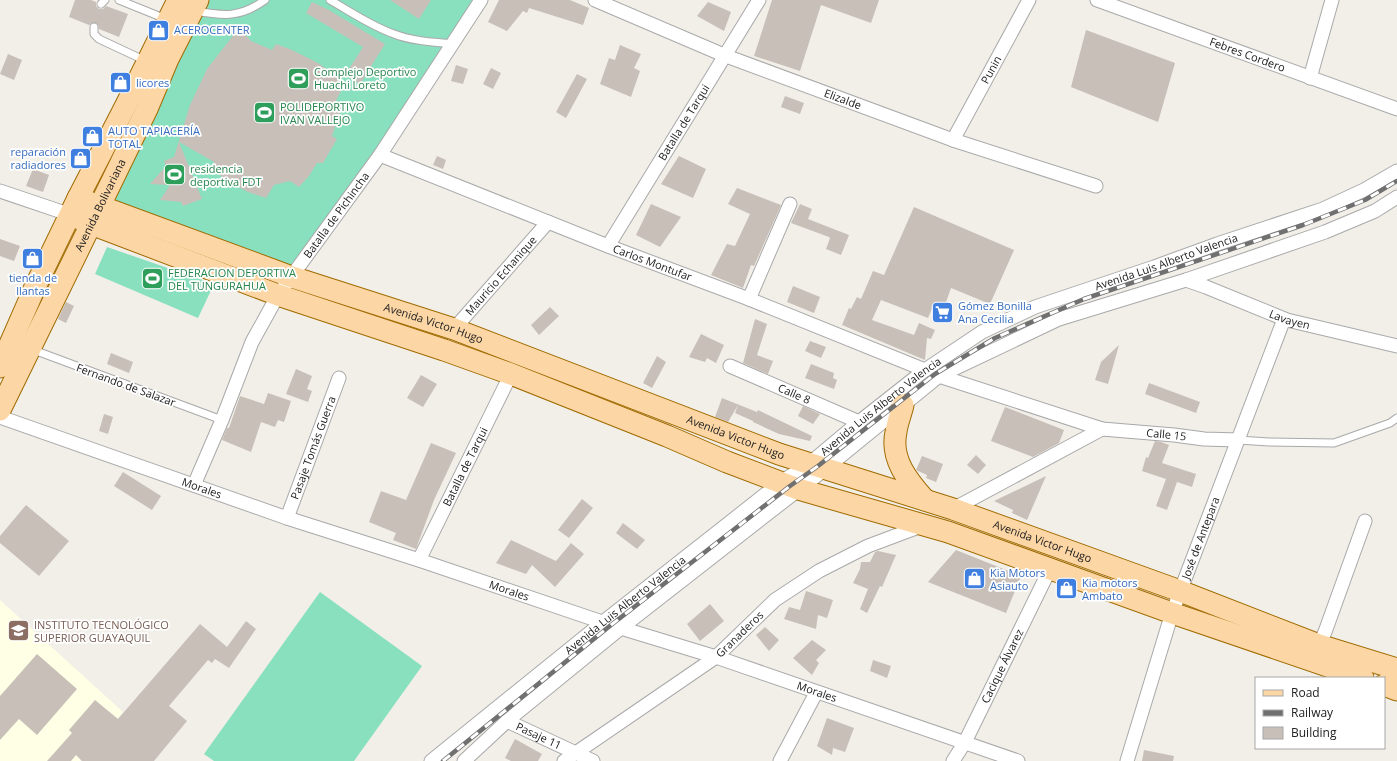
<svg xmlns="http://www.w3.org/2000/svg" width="1397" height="761" viewBox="0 0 1397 761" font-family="'Open Sans',sans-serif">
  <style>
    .education { fill: #ffffe5 }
    .pitch { fill: #88e0be }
    .building { fill: #c7bfb8 }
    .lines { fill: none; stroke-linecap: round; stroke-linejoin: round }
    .lane-casing { stroke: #a9a9a9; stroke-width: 9 }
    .street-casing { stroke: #a9a9a9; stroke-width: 15 }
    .primary-casing { stroke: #a06b00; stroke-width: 23 }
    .lane { stroke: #fff; stroke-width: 7 }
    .street { stroke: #fff; stroke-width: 13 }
    .primary { stroke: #fcd6a4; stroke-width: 21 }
    .rail-casing { stroke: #707070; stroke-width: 4.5 }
    .rail { stroke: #fff; stroke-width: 3; stroke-dasharray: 9; stroke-linecap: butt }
    .labels { text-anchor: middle; stroke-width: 3.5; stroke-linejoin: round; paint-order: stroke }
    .shop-label { font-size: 11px; fill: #366cbe; stroke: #fff; text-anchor: start }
    .street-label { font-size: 11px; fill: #222; stroke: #fff }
    .leisure-label { font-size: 11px; fill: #27864d; stroke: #fff; text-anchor: start }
    .education-label { font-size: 11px; fill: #785e54; stroke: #fff; text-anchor: start }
  </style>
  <rect width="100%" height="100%" fill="#f2efe9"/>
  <path class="education" d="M0,600L123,712L80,761H0Z"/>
  <path class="pitch" d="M209,0H479L292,277L102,206Z
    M107,247L214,284L198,318L95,274Z
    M320,592L422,666L354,761H214L204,754Z"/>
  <path class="building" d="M75,0H91L96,2V6L99,9H103L106,6L128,14L119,37L99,29L98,25L96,23H92L89,25L69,17Z
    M390,0H431L419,19Z
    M499,0H570L589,8L583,25L529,8L527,13L523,11L507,31L488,22Z
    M772,0H879L871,23L821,5L800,71L754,56Z
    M312,2L329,10L385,44L360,84L345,75L363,47L306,13Z
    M708,2L731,12L724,31L697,16Z
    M239,28L251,41L272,50L276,44L292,50L318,63L345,82L336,101L343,105L332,136L337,139L323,163H317L309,176L299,187L290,181L274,185L266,198L248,192L227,181L212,168L214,162L179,142L202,199L183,206L181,202L160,200L170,185L150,184L166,166L164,161L174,157L190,105L207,69Z
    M1086,30L1175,63L1158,122L1071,87Z
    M620,45L641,54L634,68L640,71L631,97L600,84L609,58L615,60Z
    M8,54L22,60L14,80L0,74Z
    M456,65L468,69L463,84L451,81Z
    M491,68L501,73L493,89L483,84Z
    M577,74L587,79L566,118L556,112Z
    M785,96L804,103L800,114L781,107Z
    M437,156L446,160L443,169L433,165Z
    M679,156L706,169L693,198L661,184Z
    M33,169L49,175L43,192L26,186Z
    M737,188L781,205L754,266L751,265L743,288L711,275L727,244L735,246L750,214L728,204Z
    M651,204L681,217L660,247L636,235Z
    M800,204L812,209L808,219L849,235L841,255L826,249L830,238L829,237L791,223Z
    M914,207L1014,250L990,304L951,288L944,308L934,304L928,318L881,300L872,320L914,335L919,323L935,330L931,339L927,338L925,360L842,325L849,308L851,309L857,297L861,299L873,271L884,275Z
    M0,239L20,246L14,261L0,256Z
    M793,286L820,297L814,313L787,302Z
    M66,302L74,306L66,323L58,319Z
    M550,307L559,316L539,335L531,325Z
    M755,319L767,324L757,355L773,361L768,374L743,363Z
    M701,334L724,345L716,363L707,358L705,362L689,357Z
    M810,341L826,347L821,358L805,351Z
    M1119,345L1108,384L1095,380L1101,362Z
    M111,353L133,362L129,373L107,364Z
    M657,356L666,362L652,388L643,383Z
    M811,364L834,373L833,378L837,380L834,389L805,378Z
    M296,369L312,376L307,389L312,391L308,402L286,394Z
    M421,375L437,384L423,407L407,398Z
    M1149,383L1200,402L1196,413L1145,394Z
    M268,393L291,401L284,422L278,420L275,427L261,422L251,452L222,440L227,428H229L240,396L264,404Z
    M722,398L757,412L758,410L812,436L810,441L779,434L753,422V421L735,413L738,405L728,422L715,417Z
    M803,406L820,414L813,424L798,416Z
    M1005,407L1064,430L1059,443L1033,457L991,441Z
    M104,414L113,417L108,434L99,431Z
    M1155,441L1161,442L1169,445L1162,463L1196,474L1192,487L1177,482L1167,510L1156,506L1166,479L1142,471L1146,457L1148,458Z
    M431,443L456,453L434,500L416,549L393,540L396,533L369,522L381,491L406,500Z
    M976,455L986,465L978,474L967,465Z
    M922,456L943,464L936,482L926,478L927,475L916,470Z
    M123,472L161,496L152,510L114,486Z
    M1046,476L1027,520L1012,513L1013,510L994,501Z
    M582,499L593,508L569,538L558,530Z
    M26,505L69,541L39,576L0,543V536Z
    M623,523L645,540L637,549L616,533Z
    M511,540L556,561L571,543L584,554L555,587L532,565L526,574L496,563Z
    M956,550L1021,576L1006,613L928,582Z
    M878,551L896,555L882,587L880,586L867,613L860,609L868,589L853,583L860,569L861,562H870L875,552Z
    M806,591L833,600L827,618L818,615L816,629L784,619L789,607L800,610Z
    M710,604L724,621L700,641L687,624Z
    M246,621L256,629L229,668L215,659L212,663L208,660L169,706L187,721L154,761H82L76,755L71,761H47L72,733L69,730L95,700L118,719L200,624L227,647Z
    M765,627L779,640L769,651L756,635Z
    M812,640L826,650L816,660L819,663L812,675L793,658Z
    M37,654L77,689L37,735L19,719L0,740V696Z
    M873,660L891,666L887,678L870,671Z
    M827,718L854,728L845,752L833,748L832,755L817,746Z
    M515,739L542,754L538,761H511L505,758Z
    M1144,750L1174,756L1173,761H1142Z"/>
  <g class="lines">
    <defs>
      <path id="lane" d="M119,0L166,19
        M330,0C351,12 371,26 394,34C412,41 433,42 452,44
        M101,4L105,0
        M195,11C224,16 240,18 265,0
        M94,27V34L99,39L146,61
        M31,349L222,420
        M1238,440L1269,442L1334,443L1390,423L1397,418"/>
      <g id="street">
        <path id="s1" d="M595,0L726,56L953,140L1096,186"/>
        <path id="s2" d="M1097,0L1397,109"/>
        <path d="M1310,78L1332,0"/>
        <path id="s3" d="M953,140L1029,0"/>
        <path id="s4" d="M380,155L608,246L749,299L925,370"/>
        <path d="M0,191L71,215"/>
        <path id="s5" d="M608,246L759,0"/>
        <path id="s6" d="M1186,280L1206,287L1287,320L1397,346"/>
        <path d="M749,299L790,204"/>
        <path id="s7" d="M454,329L548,222"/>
        <path id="s8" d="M730,366L859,422"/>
        <path id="s9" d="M939,376L1102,429L1174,435L1204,439L1238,440"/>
        <path id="s10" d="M0,417L287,518L419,560L611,625L716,657L1018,761"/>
        <path id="s11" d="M194,485L222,420L252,342L278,295L380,155L481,0"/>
        <path d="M953,509L1102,429"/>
        <path id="s12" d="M287,518L339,378"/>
        <path id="s13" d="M419,560L511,374"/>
        <path d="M1319,645L1325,632L1365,521"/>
        <path id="s14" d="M507,721L593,761"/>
        <path id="s15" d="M431,761L603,622L781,482L809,464L859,422L925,370L982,332L1035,307L1154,267L1217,244L1323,209L1364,190L1397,171"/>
        <path d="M464,761L507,721L621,628L825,469L939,376L1059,319L1186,280L1325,232L1375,211L1397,197"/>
        <path id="s16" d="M564,761L716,657L775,600L819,571L868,546L924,525"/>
        <path d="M780,761L816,693"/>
        <path id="s17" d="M953,761L965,742L1050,569"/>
        <path id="s18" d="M1127,761L1172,613L1284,319"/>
      </g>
      <g id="primary">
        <path id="s19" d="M78,198L292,277L454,329L779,454L953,509L1180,591L1319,645L1397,669"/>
        <path d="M71,215L91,224L278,295L444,350L511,374L667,436L727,462L798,489L948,532L1172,613L1363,678"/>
        <path d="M0,367L35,287L78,198L126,105L178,0"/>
        <path d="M903,405C901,414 897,423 896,432C890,459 908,481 925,500"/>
        <path id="s20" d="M0,410L91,224L147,109L168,59L198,0"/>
        <path d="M1384,685L1397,690"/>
      </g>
    </defs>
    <use href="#lane" class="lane-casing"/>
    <use href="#street" class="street-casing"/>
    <use href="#primary" class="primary-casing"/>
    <use href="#lane" class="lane"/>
    <use href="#street" class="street"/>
    <use href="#primary" class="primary"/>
    <defs>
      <path id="rail" d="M443,761L611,625L790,486L818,466L935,374L995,338L1084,299L1303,225L1365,200L1397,181"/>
    </defs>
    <use href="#rail" class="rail-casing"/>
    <use href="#rail" class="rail"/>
  </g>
  <defs>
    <symbol id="shop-square" viewBox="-11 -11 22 22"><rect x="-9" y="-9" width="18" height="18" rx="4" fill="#3f7fe0" stroke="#fff"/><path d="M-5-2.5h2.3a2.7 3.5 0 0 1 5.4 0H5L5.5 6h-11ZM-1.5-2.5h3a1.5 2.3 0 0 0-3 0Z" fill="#fff"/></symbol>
    <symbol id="stadium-square" viewBox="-11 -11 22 22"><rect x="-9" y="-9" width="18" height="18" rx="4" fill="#2e9e5b" stroke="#fff"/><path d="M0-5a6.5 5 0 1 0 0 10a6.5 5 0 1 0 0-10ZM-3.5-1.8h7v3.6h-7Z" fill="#fff"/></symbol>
    <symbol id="supermarket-square" viewBox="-11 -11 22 22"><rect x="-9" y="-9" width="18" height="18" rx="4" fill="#3f7fe0" stroke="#fff"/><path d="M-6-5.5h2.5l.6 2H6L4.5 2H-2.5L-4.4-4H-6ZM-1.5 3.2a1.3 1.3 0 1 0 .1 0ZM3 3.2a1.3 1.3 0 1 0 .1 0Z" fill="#fff"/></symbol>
    <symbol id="university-square" viewBox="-11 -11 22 22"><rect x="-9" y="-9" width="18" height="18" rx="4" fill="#8d6e63" stroke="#fff"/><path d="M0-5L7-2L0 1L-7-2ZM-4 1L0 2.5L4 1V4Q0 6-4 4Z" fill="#fff"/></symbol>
  </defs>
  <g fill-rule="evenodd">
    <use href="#shop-square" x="146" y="18" width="25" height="25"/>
    <use href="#stadium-square" x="286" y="66" width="25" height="25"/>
    <use href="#shop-square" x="108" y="70" width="25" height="25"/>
    <use href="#stadium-square" x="252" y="100" width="25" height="25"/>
    <use href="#shop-square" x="80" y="124" width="25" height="25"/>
    <use href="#shop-square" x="68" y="146" width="25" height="25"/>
    <use href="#stadium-square" x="162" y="162" width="25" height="25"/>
    <use href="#shop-square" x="20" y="246" width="25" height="25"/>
    <use href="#stadium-square" x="140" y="266" width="25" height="25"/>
    <use href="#supermarket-square" x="930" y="300" width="25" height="25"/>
    <use href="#shop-square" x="962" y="566" width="25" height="25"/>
    <use href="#shop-square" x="1054" y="576" width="25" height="25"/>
    <use href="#university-square" x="6" y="618" width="25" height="25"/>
  </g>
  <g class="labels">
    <g class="shop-label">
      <text x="174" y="34">ACEROCENTER</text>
      <text x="136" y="87">licores</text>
      <text x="108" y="135">AUTO TAPIACERÍA<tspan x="108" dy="13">TOTAL</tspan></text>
      <text x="66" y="156" text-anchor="end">reparación<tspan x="66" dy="13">radiadores</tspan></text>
      <text x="33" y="282" text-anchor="middle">tienda de<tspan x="33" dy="13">llantas</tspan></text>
      <text x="958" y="310">Gómez Bonilla<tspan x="958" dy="13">Ana Cecilia</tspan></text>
      <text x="990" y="577">Kia Motors<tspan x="990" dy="13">Asiauto</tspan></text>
      <text x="1082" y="587">Kia motors<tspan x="1082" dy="13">Ambato</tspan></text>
    </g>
    <g class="street-label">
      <text dy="4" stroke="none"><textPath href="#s2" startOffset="160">Febres Cordero</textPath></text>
      <text dy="4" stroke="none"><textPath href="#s3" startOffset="80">Punin</textPath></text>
      <text dy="4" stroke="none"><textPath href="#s1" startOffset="267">Elizalde</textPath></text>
      <text dy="4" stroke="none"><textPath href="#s5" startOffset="145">Batalla de Tarqui</textPath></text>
      <text dy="4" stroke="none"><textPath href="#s20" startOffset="228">Avenida Bolivariana</textPath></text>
      <text dy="4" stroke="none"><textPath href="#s11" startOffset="307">Batalla de Pichincha</textPath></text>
      <text dy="4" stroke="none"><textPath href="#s15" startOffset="896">Avenida Luis Alberto Valencia</textPath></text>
      <text dy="4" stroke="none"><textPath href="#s4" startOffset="293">Carlos Montufar</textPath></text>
      <text dy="4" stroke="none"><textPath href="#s7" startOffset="71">Mauricio Echanique</textPath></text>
      <text dy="4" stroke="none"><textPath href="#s6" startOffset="111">Lavayen</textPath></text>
      <text dy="4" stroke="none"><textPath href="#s19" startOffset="377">Avenida Victor Hugo</textPath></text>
      <text transform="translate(126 385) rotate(20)" y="4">Fernando de Salazar</text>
      <text dy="4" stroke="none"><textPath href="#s8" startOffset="70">Calle 8</textPath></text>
      <text dy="4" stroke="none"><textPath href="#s15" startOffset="573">Avenida Luis Alberto Valencia</textPath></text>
      <text dy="4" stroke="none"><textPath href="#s9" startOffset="236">Calle 15</textPath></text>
      <text dy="4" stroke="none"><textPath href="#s19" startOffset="700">Avenida Victor Hugo</textPath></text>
      <text dy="4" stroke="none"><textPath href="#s12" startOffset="75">Pasaje Tomás Guerra</textPath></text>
      <text dy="4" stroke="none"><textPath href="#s13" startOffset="104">Batalla de Tarqui</textPath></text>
      <text dy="4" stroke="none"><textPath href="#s10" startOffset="214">Morales</textPath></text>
      <text dy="4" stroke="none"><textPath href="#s18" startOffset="235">José de Antepara</textPath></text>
      <text dy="4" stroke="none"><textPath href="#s19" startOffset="1024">Avenida Victor Hugo</textPath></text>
      <text dy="4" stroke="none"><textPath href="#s10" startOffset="538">Morales</textPath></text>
      <text dy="4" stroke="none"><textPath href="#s15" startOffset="249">Avenida Luis Alberto Valencia</textPath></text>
      <text dy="4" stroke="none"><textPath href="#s16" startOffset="217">Granaderos</textPath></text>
      <text dy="4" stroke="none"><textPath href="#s17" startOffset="107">Cacique Álvarez</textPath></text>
      <text dy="4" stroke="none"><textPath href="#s10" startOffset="862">Morales</textPath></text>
      <text dy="4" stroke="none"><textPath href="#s14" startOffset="35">Pasaje 11</textPath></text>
    </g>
    <g class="leisure-label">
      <text x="314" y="76">Complejo Deportivo<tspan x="314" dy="13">Huachi Loreto</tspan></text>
      <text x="280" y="111">POLIDEPORTIVO<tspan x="280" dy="13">IVAN VALLEJO</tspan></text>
      <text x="190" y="173">residencia<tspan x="190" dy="13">deportiva FDT</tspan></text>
      <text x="168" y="277">FEDERACION DEPORTIVA<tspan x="168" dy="13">DEL TUNGURAHUA</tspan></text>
    </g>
    <g class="education-label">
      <text x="34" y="629">INSTITUTO TECNOLÓGICO<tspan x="34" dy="13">SUPERIOR GUAYAQUIL</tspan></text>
    </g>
  </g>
  <rect x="1255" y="677" width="130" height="72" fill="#ffffff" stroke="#a7a7a7"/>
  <rect x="1263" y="690" width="20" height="6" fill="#fcd6a4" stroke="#a7a7a7"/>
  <text x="1291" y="697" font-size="12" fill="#222222">Road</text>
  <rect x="1263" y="710" width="20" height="6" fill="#707070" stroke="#a7a7a7"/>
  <text x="1291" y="717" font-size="12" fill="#222222">Railway</text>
  <rect x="1263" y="727" width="20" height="12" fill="#c7bfb8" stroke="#a7a7a7"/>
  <text x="1291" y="737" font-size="12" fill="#222222">Building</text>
</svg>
